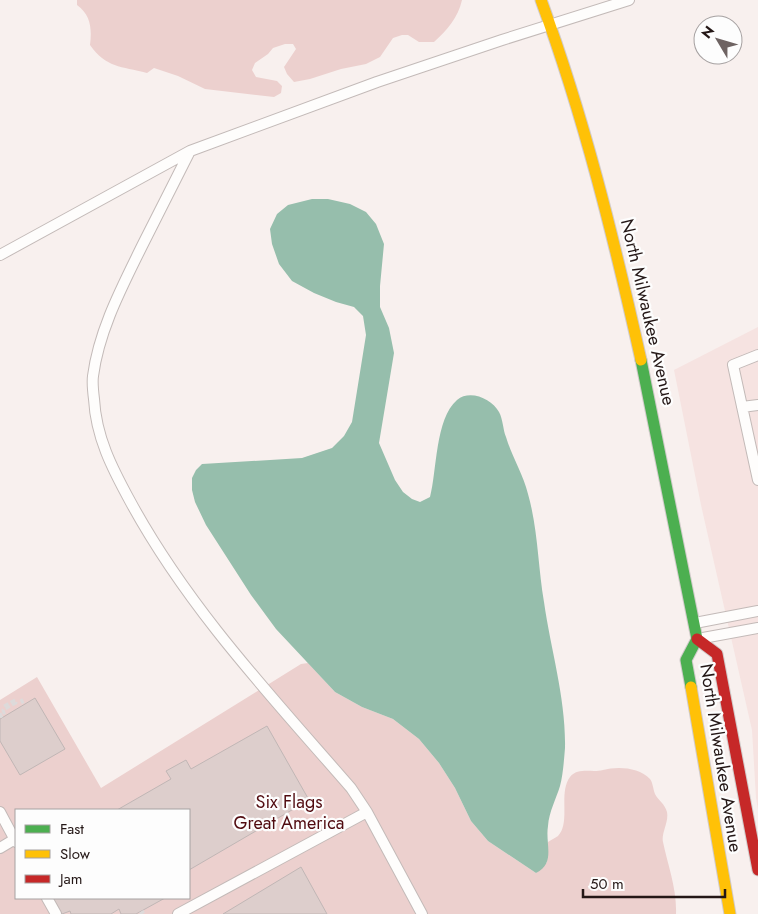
<svg xmlns="http://www.w3.org/2000/svg" width="758" height="914" viewBox="0 0 758 914" font-family="Jost,sans-serif">
  <style>
    .built { fill: #f6e3e1 }
    .green { fill: #ecd0ce; fill-rule: evenodd }
    .water { fill: #96beac }
    .building { fill: #ddcecc; stroke: #c0b6b5 }
    .lines { fill: none; stroke-linecap: round; stroke-linejoin: round }
    .lane-casing { stroke: #c3bab8; stroke-width: 12 }
    .fast-casing { stroke: #d1cbca; stroke-width: 13 }
    .slow-casing { stroke: #d1cbca; stroke-width: 13 }
    .jam-casing { stroke: #d1cbca; stroke-width: 13 }
    .path { stroke: #dddada; stroke-width: 3; stroke-dasharray: 5 2.5; stroke-linecap: butt }
    .lane { stroke: #fefdfc; stroke-width: 10 }
    .fast { stroke: #4caf50; stroke-width: 11 }
    .slow { stroke: #ffc107; stroke-width: 11 }
    .jam { stroke: #c62828; stroke-width: 11 }
    .labels { text-anchor: middle; stroke-width: 4.5; stroke-linejoin: round; paint-order: stroke }
    .street-label { font-size: 18px; fill: #241716; stroke: #fdfdfd }
    .park-label { font-size: 18px; fill: #510b10; stroke: #fdfdfd }
  </style>
  <rect width="100%" height="100%" fill="#f8f0ee"/>
  <path class="built" d="M758,327V810L756,798L752,730L701,505L674,370Z"/>
  <path class="green" d="M77,0H462C458,18 447,30 434,42H419L408,35H402L393,38L380,57L366,64L341,69L310,79L294,82L287,74L284,67L296,49L293,44H285L273,48L268,54L255,63L252,70L256,77L277,81L282,86L281,93L274,97L205,89L178,76L154,68L147,73C121,66 106,68 90,45C92,29 91,15 77,5Z
    M308,663L335,692L362,707L393,719L419,739L439,763L455,788L471,821L488,841L536,873L547,862L548,842C551,840 555,838 558,836C571,822 558,793 570,777C578,767 592,773 603,770C617,766 639,767 650,779C653,783 653,789 655,794C658,800 665,804 667,812C669,822 661,833 663,842C668,866 677,889 676,914H0V700L37,677L101,788L301,664ZM16,810H189V898H16Z"/>
  <path class="water" d="M312,199H328L350,204L366,212L376,224L384,244L380,286V307L389,328L394,353L379,443L395,480L403,492L412,499L420,502L430,497C437,471 435,419 457,400C470,389 492,399 499,412C503,419 503,430 506,437C512,457 523,474 528,494C538,529 538,567 544,602C551,651 566,699 565,748C564,760 563,775 560,786C556,799 549,812 548,826C545,844 556,863 536,873L488,841L471,821L455,788L439,763L419,739L393,719L362,707L335,692L276,629L251,595L206,525L195,502L192,490V478L196,470L202,464L302,458L332,448L344,436L352,422L366,335L363,316L354,307L336,302L314,293L292,281L279,264L272,244L270,229L277,214L288,205Z"/>
  <path class="building" d="M35,698L65,749L20,775L0,741V719Z
    M267,726L309,800L189,870V810H117L171,779L166,771L186,760L191,769Z
    M301,867L327,914H223Z
    M53,898H165L136,914H121L119,909L111,914H71L70,911L62,914Z"/>
  <g class="lines">
    <defs>
      <path id="lane" d="M0,255L190,151
        M758,355L733,365L758,480
        M742,407L758,405
        M695,623L758,611
        M703,638L758,628
        M0,812L16,842
        M0,848L15,839
        M47,898L56,914
        M178,914L367,812
        M422,914L367,812L351,788C272,697 188,608 130,501C112,468 96,437 94,399C93,391 92,383 93,376C99,330 122,287 142,246C158,214 174,183 190,151L377,82L502,40L629,0"/>
      <path id="fast" d="M641,360L697,639L686,660L691,687"/>
      <path id="slow" d="M541,0C584,117 614,239 641,360
        M691,687L730,914"/>
      <path id="jam" d="M697,639L717,654L758,870"/>
    </defs>
    <use href="#lane" class="lane-casing"/>
    <use href="#fast" class="fast-casing"/>
    <use href="#slow" class="slow-casing"/>
    <use href="#jam" class="jam-casing"/>
    <path class="path" d="M21,699L24,705
      M4,706L15,700L16,703L3,710L5,716
      M0,713L2,718
      M140,914L146,910"/>
    <use href="#lane" class="lane"/>
    <use href="#fast" class="fast"/>
    <use href="#slow" class="slow"/>
    <use href="#jam" class="jam"/>
  </g>
  <g class="labels">
    <g class="street-label">
      <text transform="translate(648 312) rotate(77)" y="6">North Milwaukee Avenue</text>
      <text transform="translate(721 758) rotate(81)" y="6">North Milwaukee Avenue</text>
    </g>
    <g class="park-label">
      <text x="289" y="808">Six Flags<tspan x="289" dy="21">Great America</tspan></text>
    </g>
  </g>
  <rect x="15" y="809" width="175" height="90" fill="#fdfdfd" stroke="#a6a1a1"/>
  <rect x="25" y="825" width="25" height="8" fill="#4caf50" stroke="#a6a1a1"/>
  <text x="60" y="834" font-size="15" fill="#241716">Fast</text>
  <rect x="25" y="850" width="25" height="8" fill="#ffc107" stroke="#a6a1a1"/>
  <text x="60" y="859" font-size="15" fill="#241716">Slow</text>
  <rect x="25" y="875" width="25" height="8" fill="#c62828" stroke="#a6a1a1"/>
  <text x="60" y="884" font-size="15" fill="#241716">Jam</text>
  <g transform="translate(718 40) rotate(308)"><circle r="24" fill="#fdfdfd" stroke="#a6a1a1"/>
  <path d="M0-4L9 19L0 12L-9 19Z" fill="#6e6362"/>
  <text y="-8" font-size="14" font-weight="bold" text-anchor="middle" fill="#241716">N</text>
  </g>
  <path d="M583 889v8h142v-8" fill="none" stroke="#241716" stroke-width="2.5"/>
  <text x="590" y="889" font-size="15" fill="#241716" stroke="#fdfdfd" stroke-width="4" paint-order="stroke">50 m</text>
</svg>
